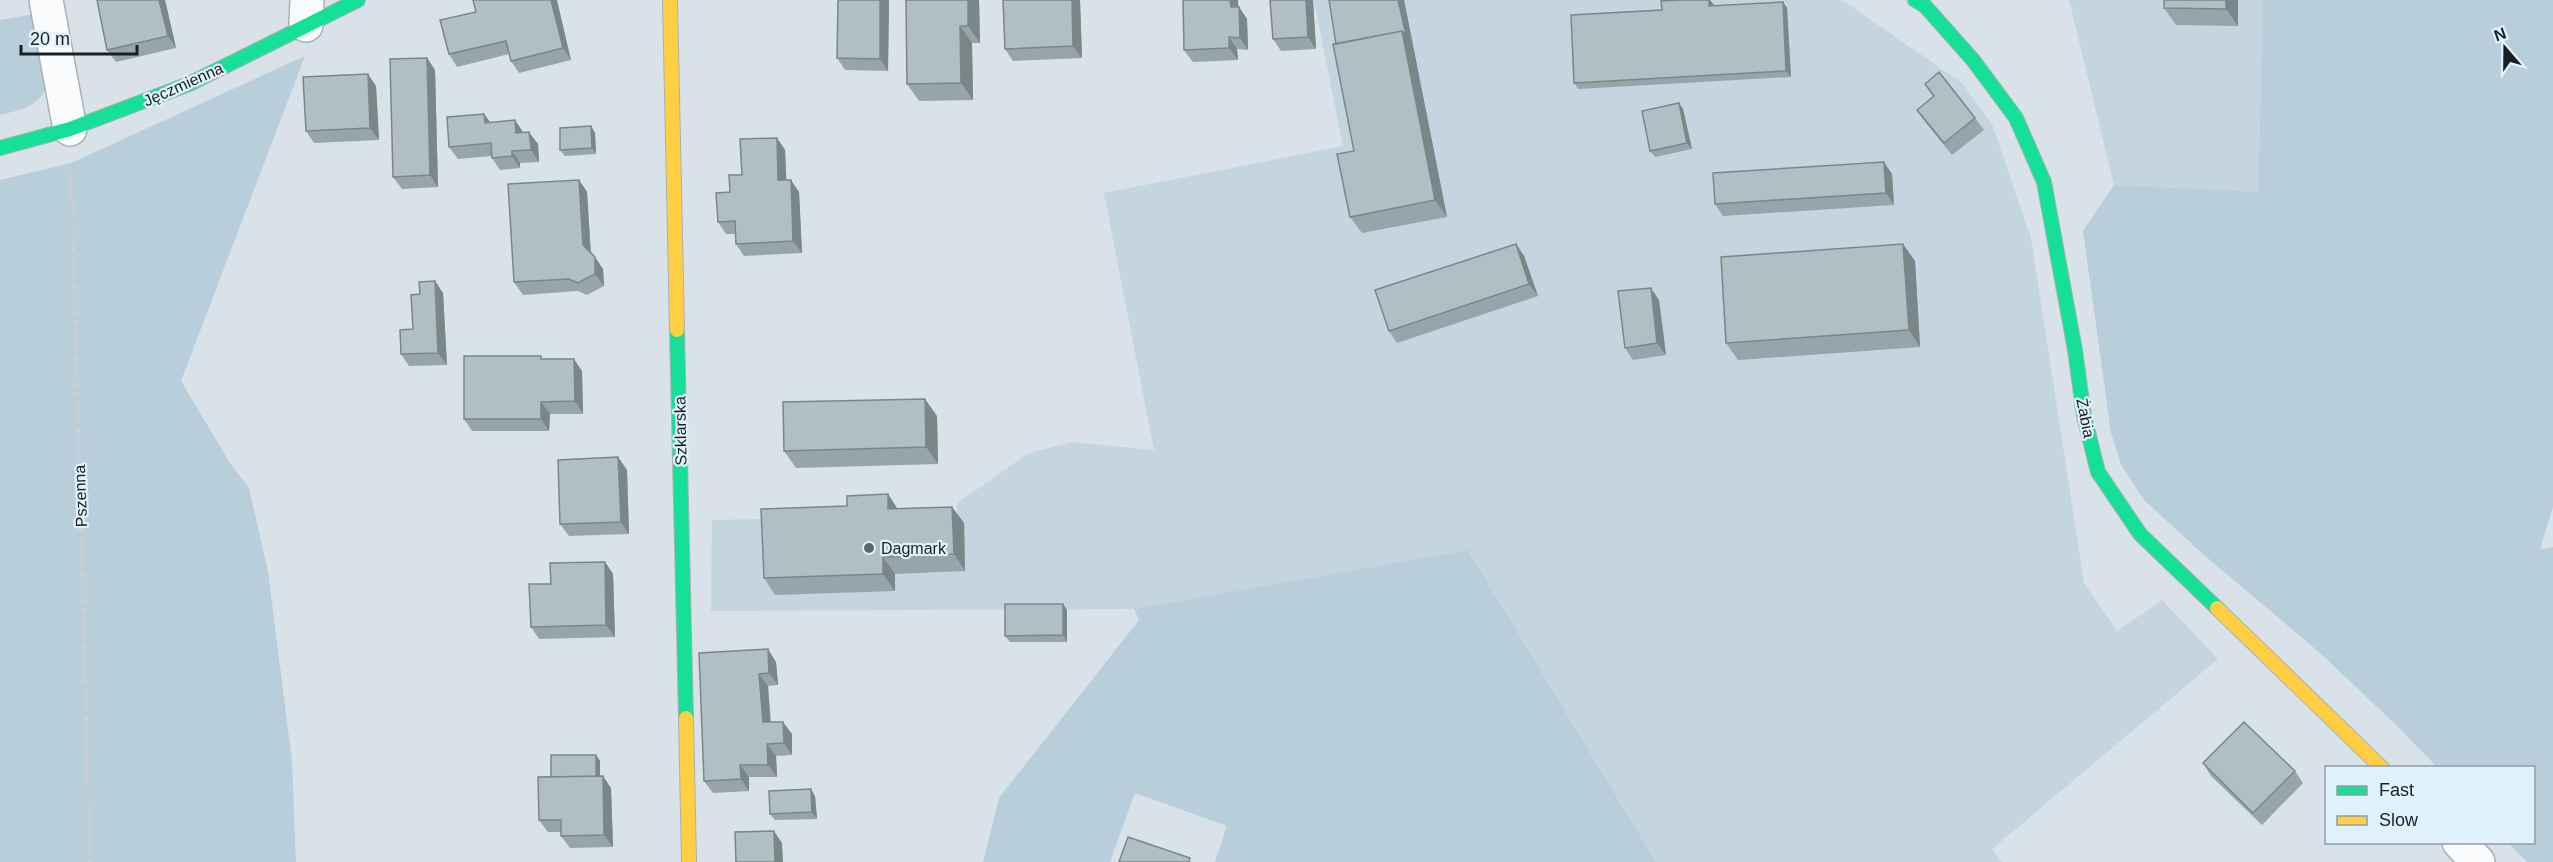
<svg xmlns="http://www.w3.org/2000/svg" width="2553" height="862" viewBox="0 0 2553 862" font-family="Helvetica,sans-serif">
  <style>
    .built { fill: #c4d5df }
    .green { fill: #b8cfdb }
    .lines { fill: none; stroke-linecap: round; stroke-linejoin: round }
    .street-casing { stroke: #a9b1b5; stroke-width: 36 }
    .fast-casing { stroke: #a9b1b5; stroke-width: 16 }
    .slow-casing { stroke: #a9b1b5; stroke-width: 16 }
    .path { stroke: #ccced0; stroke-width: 4; stroke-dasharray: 4.5 4.5; stroke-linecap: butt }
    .street { stroke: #f9fbfc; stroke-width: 33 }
    .fast { stroke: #16e098; stroke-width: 14 }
    .slow { stroke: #ffcf43; stroke-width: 14 }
    .wall { fill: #97a4a9 }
    .shaded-wall { fill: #7b8689 }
    .building { fill: #b0bfc4; stroke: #7b8689; stroke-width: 1.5 }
    .poi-dot { fill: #5c6468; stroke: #dff1fb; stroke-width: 2 }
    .labels { text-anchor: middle; stroke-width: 4.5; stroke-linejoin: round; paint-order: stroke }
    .street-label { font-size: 16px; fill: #192023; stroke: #dff1fb }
    .poi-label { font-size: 16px; fill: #192023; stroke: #dff1fb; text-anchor: start }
  </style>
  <rect width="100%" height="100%" fill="#d8e2e8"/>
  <path class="built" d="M1314,0H1842L1962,83L1992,124L2031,238L2084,583L2117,631L2162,600L2218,659L1992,849L2002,862H1656L1468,550L1134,609L711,611L712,520L957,515V503L1029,453L1072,442L1154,450L1104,193L1343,146Z
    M2069,0H2263L2258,193L2114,185Z"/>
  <path class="green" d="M2263,0H2553V507L2540,549L2553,547V862H2527L2508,843L2534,842V768L2437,767L2396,725L2319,652L2204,555L2144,500L2121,465L2111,433L2083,231L2114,185L2258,192Z
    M33,14L46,88C37,108 19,110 0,115V20Z
    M305,56L181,381L230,463L249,488L268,571L292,761L296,862H0V180L71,163Z
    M1468,550L1656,862H1215L1227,826L1135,793L1110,862H983L999,798L1139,620L1134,609Z"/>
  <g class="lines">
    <defs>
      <path id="street" d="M46,0L70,129
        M306,25L307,0
        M2459,842L2478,862"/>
      <path id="fast" d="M1915,0L1925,6L1973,60L2016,118L2044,182L2075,350L2084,416L2098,472L2140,534L2217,608
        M0,148L70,129L189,84L358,0
        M677,330L686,718"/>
      <path id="slow" d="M670,0L677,330
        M2217,608L2382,768
        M686,718L689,862"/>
    </defs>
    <use href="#street" class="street-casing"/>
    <use href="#fast" class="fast-casing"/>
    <use href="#slow" class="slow-casing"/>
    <path class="path" d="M71,167L90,862"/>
    <use href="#street" class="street"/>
    <use href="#fast" class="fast"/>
    <use href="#slow" class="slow"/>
  </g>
  <path class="wall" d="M165,0L176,48L116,62L107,50Z
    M551,0L571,60L519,73L511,61L509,54L457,67L449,54Z
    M889,0L888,71L845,70L837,58Z
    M979,0L980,43H972L973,100L919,101L907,84Z
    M1003,0H1080L1082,58L1013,61L1005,49Z
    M1270,0H1313L1316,49L1281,51L1273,39Z
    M1329,0H1404L1447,217L1362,233L1350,217L1354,151Z
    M1678,0H1710L1714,6L1783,2L1787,8L1791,77L1578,89L1574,83L1662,10Z
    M2238,0V26L2176,25L2164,8Z
    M1239,7L1247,19L1248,50L1237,49L1238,60L1193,62L1184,50Z
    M427,58L435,70L438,187L402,189L393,177Z
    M1925,84L1975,118L1984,130L1952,155L1925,122L1917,110L1933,96Z
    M376,86L379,140L314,143L306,131Z
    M1679,103L1683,109L1692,149L1655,157L1650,151Z
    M484,114L490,122L523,132L538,144L539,162L520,163V168L500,170L492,158V156L458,159L449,147Z
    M591,126L595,133L596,154L565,156L560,150Z
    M777,138L785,150L786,180L799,192L802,253L744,256L736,244L735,234H726L718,222L730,192L742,175Z
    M1892,174L1894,205L1723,216L1715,204Z
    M579,180L587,192L591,254L603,269L604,286L587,295L578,291L523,295L514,282Z
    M1516,244L1524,256L1538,296L1397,343L1389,331Z
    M1915,261L1920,347L1738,360L1726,343Z
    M435,281L443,293L447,365L409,366L401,354L413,329L420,294Z
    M1659,300L1666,355L1633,360L1625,348Z
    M543,359L582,371L583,414H550L549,431H472L464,419Z
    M937,416L938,464L796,468L784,451Z
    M618,457L627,470L629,534L569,536L560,524Z
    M952,507L964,523L965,571L895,574V591L775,595L764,578L897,508Z
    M605,562L613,574L615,637L539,639L531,627L551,584Z
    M1063,604L1067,610V642H1010L1005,636Z
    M699,653L776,662L778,685L768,686L771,722L792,734V755L776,756L777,777H749V791L713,793L704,781Z
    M596,755L600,761V776L611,788L613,847L570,848L561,836V832H548L539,820L551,777Z
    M2203,763L2295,771L2303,783L2262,825L2211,776Z
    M815,796L817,819L775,820L770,814Z"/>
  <path class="shaded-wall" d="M159,0H165L176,48L168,36Z
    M551,0H557L571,60L563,48Z
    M880,0H889L888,71L880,59Z
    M968,0H979L980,43L968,26Z
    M1072,0H1080L1082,58L1073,46Z
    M1230,0H1238L1239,19L1231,7Z
    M1306,0H1313L1316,49L1308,37Z
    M1398,0H1404L1447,217L1435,200L1402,31Z
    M1709,0H1710L1714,5V12L1709,6Z
    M2226,0H2238V26L2226,9Z
    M1783,2L1787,8L1791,77L1786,71Z
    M1239,7L1247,19L1248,50L1240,38Z
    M960,26L972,43L973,100L961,83Z
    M1229,37L1237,49L1238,60L1229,48Z
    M427,58L435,70L438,187L430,175Z
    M368,74L376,86L379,140L370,128Z
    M1679,103L1683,109L1692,149L1687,143Z
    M484,114L493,126L485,123Z
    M515,120L523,132L516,133Z
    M591,126L595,133L596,154L592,148Z
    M529,132L538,144L539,162L531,150Z
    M777,138L785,150L787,192L778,180Z
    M512,151L520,163V168L512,156Z
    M1884,162L1892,174L1894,205L1886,193Z
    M579,180L587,192L591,257L583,245Z
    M791,180L799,192L802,253L793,241Z
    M1516,244L1524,256L1538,296L1529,284Z
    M1903,244L1915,261L1920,347L1909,330Z
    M595,257L603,269L604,286L595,274Z
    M435,281L443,293L447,365L438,353Z
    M1651,288L1659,300L1666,355L1657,343Z
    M574,359L582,371L583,414L575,401Z
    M925,399L937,416L938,464L926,447Z
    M541,402L550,414L549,431L541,419Z
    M618,457L627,470L629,534L621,522Z
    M888,494L899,511L888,509Z
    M952,507L964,523L965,571L954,554Z
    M883,557L895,574V591L883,574Z
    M605,562L613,574L615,637L606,625Z
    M1063,604L1067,610V642L1063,635Z
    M768,649L776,662L778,685L769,673Z
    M759,674L768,686L771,734L763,722Z
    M783,722L792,734V755L784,743Z
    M767,744L776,756L777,777L768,765Z
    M596,755L600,761V788L596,782Z
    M740,765L749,777V791L741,779Z
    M603,776L611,788L613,847L604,835Z
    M811,789L815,796L817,819L812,812Z
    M774,831L782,843L783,862H775Z"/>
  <path class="building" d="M97,0H159L168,36L107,50Z
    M473,0H551L563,48L511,61L506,41L449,54L440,20L476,12Z
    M838,0H880V59L837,58Z
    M906,0H968V26H960L961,83L907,84Z
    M1003,0H1072L1073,46L1005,49Z
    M1183,0H1230L1231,7H1239L1240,38L1229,37V48L1184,50Z
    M1270,0H1306L1308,37L1273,39Z
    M1329,0H1398L1406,35L1402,31L1336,44Z
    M1678,0H1709V6L1783,2L1786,71L1574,83L1571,15L1662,10L1661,1Z
    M2164,0H2226V9L2164,8Z
    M1402,31L1435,200L1350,217L1337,154L1354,151L1333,44Z
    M427,58L430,175L393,177L390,59Z
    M1939,72L1975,118L1944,143L1917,110L1934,96L1925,84Z
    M368,74L370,128L306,131L303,77Z
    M1679,103L1687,143L1650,151L1642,111Z
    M484,114L485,123L515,120L516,133L529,132L531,150L512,151V156L492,158L491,143L449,147L447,117Z
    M591,126L592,148L560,150V128Z
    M777,138L778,180H791L793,241L736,244L735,221L718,222L716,193L730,192L729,175H742L740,139Z
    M1884,162L1886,193L1715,204L1713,173Z
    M579,180L583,245L595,257V274L578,283L569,279L514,282L508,184Z
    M1516,244L1529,284L1389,331L1375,290Z
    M1903,244L1909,330L1726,343L1721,257Z
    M435,281L438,353L401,354L400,330L413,329L411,295L420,294L419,282Z
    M1651,288L1657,343L1625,348L1618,291Z
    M464,356H541V359H574L575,401L541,402V419H464Z
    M925,399L926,447L784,451L783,402Z
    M618,457L621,522L560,524L558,460Z
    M888,494V509L952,507L954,554L883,557V574L764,578L761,509L847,506V496Z
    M605,562L606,625L531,627L529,584H551L550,563Z
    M1005,604H1063V635L1005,636Z
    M768,649L769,673L759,674L763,722H783L784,743L767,744L768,765H740L741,779L704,781L699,653Z
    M2244,722L2295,771L2253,813L2203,763Z
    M551,755H596V776L551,777Z
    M603,776L604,835L561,836V820H539L538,777Z
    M811,789L812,812L770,814L769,791Z
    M774,831L775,862H736L735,832Z
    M1128,837L1190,858L1189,862H1119Z"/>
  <circle class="poi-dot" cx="869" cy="548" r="6"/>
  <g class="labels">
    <g class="street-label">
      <text transform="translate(183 84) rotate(-24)" y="6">Jęczmienna</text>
      <text transform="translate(2086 418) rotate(79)" y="6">Żabia</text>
      <text transform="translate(680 431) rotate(-91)" y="6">Szklarska</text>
      <text transform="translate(80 496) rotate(-92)" y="6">Pszenna</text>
    </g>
    <g class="poi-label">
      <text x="881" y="554">Dagmark</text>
    </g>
  </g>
  <rect x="2325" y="766" width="210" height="78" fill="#dff1fb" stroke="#909da5" stroke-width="1.5"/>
  <rect x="2337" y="786" width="30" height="9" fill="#16e098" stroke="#909da5" stroke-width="1.5"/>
  <text x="2379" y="796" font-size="18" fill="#192023">Fast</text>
  <rect x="2337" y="816" width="30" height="9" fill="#ffcf43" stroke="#909da5" stroke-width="1.5"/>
  <text x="2379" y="826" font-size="18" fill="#192023">Slow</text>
  <g transform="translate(2505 48) rotate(340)" stroke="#dff1fb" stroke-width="4.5" paint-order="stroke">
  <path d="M0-4.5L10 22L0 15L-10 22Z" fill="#192023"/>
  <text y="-9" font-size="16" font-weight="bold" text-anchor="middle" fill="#192023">N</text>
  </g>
  <path d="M21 45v9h116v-9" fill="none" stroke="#192023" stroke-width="3"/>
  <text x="30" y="45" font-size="18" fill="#192023" stroke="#dff1fb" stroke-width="4.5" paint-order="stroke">20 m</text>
</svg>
